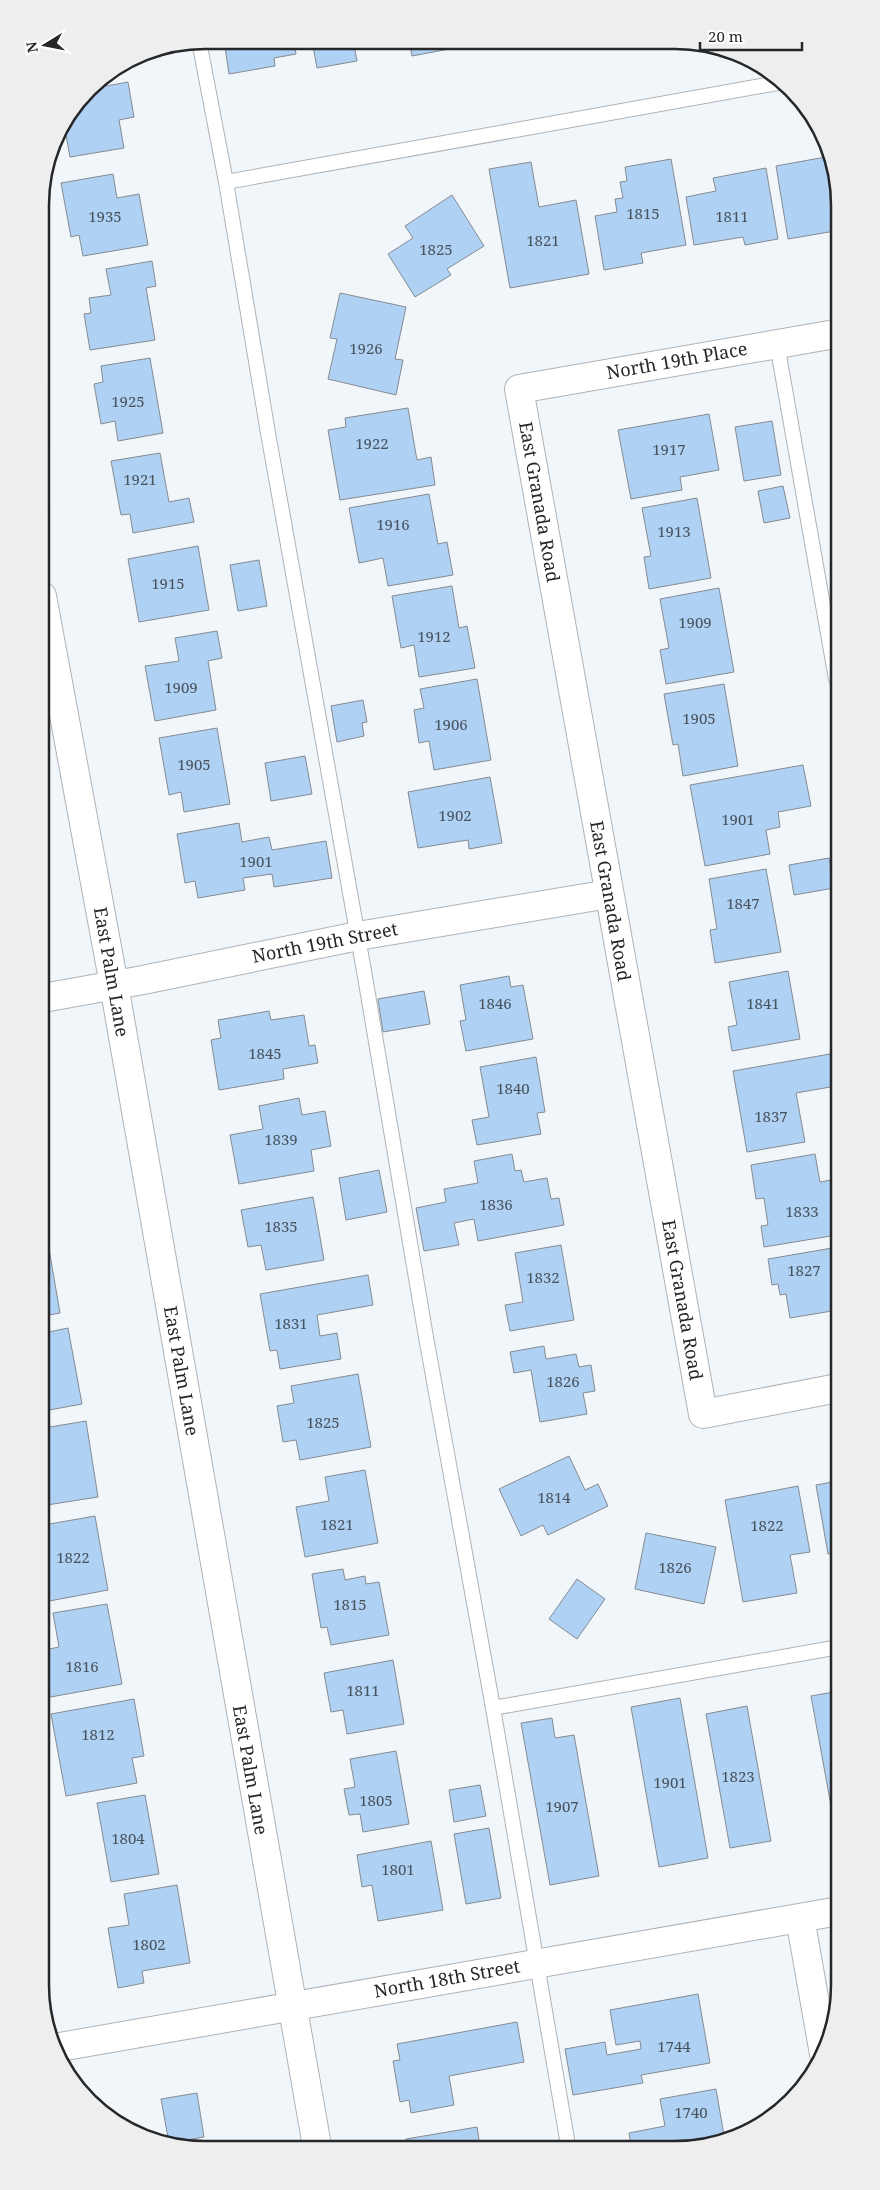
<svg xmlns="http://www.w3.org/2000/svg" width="880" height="2190" viewBox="0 0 880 2190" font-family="'Noto Serif',serif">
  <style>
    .building { fill: #afd1f4; stroke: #868b90 }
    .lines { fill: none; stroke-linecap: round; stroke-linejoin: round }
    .lane-casing { stroke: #aeb3b8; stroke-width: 16 }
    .street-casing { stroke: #aeb3b8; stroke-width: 30 }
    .lane { stroke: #fff; stroke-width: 14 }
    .street { stroke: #fff; stroke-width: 28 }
    .labels { text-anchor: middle; stroke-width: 5; stroke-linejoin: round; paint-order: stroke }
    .number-label { font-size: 15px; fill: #48525c }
    .street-label { font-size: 18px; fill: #262729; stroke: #fff }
    .rim { fill: none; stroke: #262729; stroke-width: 2.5 }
  </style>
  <rect width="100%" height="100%" fill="#f1f6fb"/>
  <path class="building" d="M224,40L294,41L296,54L274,58L275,66L229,74Z
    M312,41H379L354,45L357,61L317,68Z
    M409,41L487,42L412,56Z
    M512,42H550L513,49Z
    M128,82L134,117L119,120L124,148L70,157L66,135L56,137L57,132L90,89Z
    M831,156L834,163L835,231L788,239L776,166Z
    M671,159L686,245L641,253L643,263L604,270L595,216L617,212L615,199L623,198L620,182L627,181L625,167Z
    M531,162L539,207L576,200L589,274L510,288L489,169Z
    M766,168L778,239L745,245L743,237L694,245L686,197L716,191L713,178Z
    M113,174L117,198L139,194L148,245L83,256L79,235L71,237L61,183Z
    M452,195L484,246L447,269L451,275L415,297L388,254L413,238L405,226Z
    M152,261L156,286L146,288L155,340L90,350L84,314L91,313L89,298L111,295L106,269Z
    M340,293L406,307L395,359L403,360L396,395L328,379L337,339L330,338Z
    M150,358L163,433L118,441L115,421L101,424L94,384L103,382L101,366Z
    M408,408L417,460L431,457L435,485L340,500L328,430L346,427L345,418Z
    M709,414L719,470L680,477L682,490L631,499L618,430Z
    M772,421L781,475L744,481L735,427Z
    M160,453L169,502L189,498L194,522L133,533L130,514L121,515L111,461Z
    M783,486L790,518L764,523L758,491Z
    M429,494L438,544L447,542L453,575L388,586L383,558L359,563L349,508Z
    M697,498L711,578L649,589L644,557L651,556L642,508Z
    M198,546L209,610L139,622L128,559Z
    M259,560L267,606L238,611L230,565Z
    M452,586L459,628L467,626L475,668L419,677L414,645L401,648L392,596Z
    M719,588L734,672L666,684L660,650L669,648L660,599Z
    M217,631L222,658L208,661L216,710L155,721L145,666L179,661L175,638Z
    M477,679L491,760L434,770L429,741L419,743L414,710L424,708L420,689Z
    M724,684L738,766L683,776L678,744L673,745L664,694Z
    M363,700L367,722L362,723L364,736L337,742L331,706Z
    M217,728L230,804L184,812L181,792L169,795L159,738Z
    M305,756L312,794L271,801L265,763Z
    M803,765L811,806L778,812L780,827L766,830L770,854L705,866L690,785Z
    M490,777L502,843L469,849L468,840L418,848L408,792Z
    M239,823L242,842L269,837L272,850L326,841L332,878L274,887L272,874L243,878L245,890L198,898L195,881L185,883L177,834Z
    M829,858L834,888L794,895L789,865Z
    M766,869L781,952L715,963L710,930L717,929L709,879Z
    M788,971L800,1039L732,1051L728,1027L737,1025L729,982Z
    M509,976L511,987L523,985L533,1039L466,1051L460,1021L466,1020L460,985Z
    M424,991L430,1024L383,1032L378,999Z
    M269,1011L271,1020L304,1015L309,1046L315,1045L318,1063L283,1069L284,1079L219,1090L211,1040L221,1038L218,1020Z
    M830,1054L836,1086L796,1093L805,1142L747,1152L733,1071Z
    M536,1057L545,1112L537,1113L541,1134L477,1145L472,1120L489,1117L480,1067Z
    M299,1098L302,1115L325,1111L331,1146L311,1150L314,1171L239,1184L230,1135L263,1129L259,1106Z
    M512,1154L515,1171L521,1170L524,1182L547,1178L551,1199L559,1198L564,1225L478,1241L474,1219L454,1223L459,1245L424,1251L416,1208L446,1202L444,1189L478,1183L474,1161Z
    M815,1154L820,1182L837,1179V1235L764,1247L761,1226L768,1225L764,1198L756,1199L751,1165Z
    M379,1170L387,1212L346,1220L339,1178Z
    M313,1197L324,1260L266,1270L261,1245L248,1247L241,1210Z
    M47,1237L60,1313L44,1316L43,1238Z
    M561,1245L574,1320L510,1331L505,1305L523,1302L515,1253Z
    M838,1247V1310L790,1318L786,1294L780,1295L778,1284L772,1285L768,1259Z
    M368,1275L373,1305L317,1315L320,1336L337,1333L341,1359L280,1369L277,1350L270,1351L260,1294Z
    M68,1328L82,1404L44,1411V1333Z
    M544,1346L546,1359L576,1354L579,1367L591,1365L595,1391L583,1393L587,1414L540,1422L531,1370L514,1373L510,1352Z
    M358,1374L371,1447L300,1460L296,1440L283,1442L277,1406L294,1403L291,1386Z
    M86,1421L98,1497L47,1505L44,1490V1428Z
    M569,1456L585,1490L598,1484L608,1506L548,1535L543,1525L521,1536L499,1489Z
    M365,1470L378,1543L305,1557L296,1507L329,1501L325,1477Z
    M838,1481V1553L828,1554L816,1485Z
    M798,1486L810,1552L790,1555L797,1593L743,1602L725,1500Z
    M95,1516L108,1590L44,1602V1525Z
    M646,1533L716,1547L704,1604L635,1589Z
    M343,1569L345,1580L365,1576L366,1584L379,1582L389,1635L331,1645L327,1627L321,1628L312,1574Z
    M577,1579L605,1599L577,1639L549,1619Z
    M107,1604L122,1684L45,1698L44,1650L59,1647L53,1613Z
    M393,1660L404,1724L347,1734L343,1710L331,1712L324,1673Z
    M839,1691V1833H836L811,1696Z
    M680,1698L708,1858L659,1867L631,1707Z
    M134,1699L144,1756L132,1758L137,1783L66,1796L51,1714Z
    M747,1706L771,1841L730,1848L706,1714Z
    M552,1718L555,1738L574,1735L599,1876L550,1885L521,1723Z
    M396,1751L409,1824L363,1832L360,1814L349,1815L344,1789L355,1787L350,1759Z
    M480,1785L486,1816L454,1822L449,1790Z
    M145,1795L159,1874L111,1882L97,1803Z
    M489,1828L501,1898L466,1904L454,1834Z
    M431,1841L443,1910L378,1921L372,1885L362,1887L357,1855Z
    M177,1885L190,1963L142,1971L144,1983L118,1988L108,1928L129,1925L124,1894Z
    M698,1994L710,2063L641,2075L643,2083L573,2095L565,2049L605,2042L607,2055L641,2049L640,2041L616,2045L610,2010Z
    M517,2022L524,2062L449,2076L454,2105L411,2113L409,2100L400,2102L393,2061L400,2060L397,2044Z
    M716,2089L725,2141L717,2144L631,2145L629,2133L665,2126L660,2099Z
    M197,2093L204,2137L169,2143L161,2099Z
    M477,2127L480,2146H407L406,2139Z"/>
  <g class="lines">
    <defs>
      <path id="lane" d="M199,41L226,182L268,433L364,971L426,1337L493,1708L568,2145
        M226,182L783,82
        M777,344L836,679
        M493,1708L839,1647"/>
      <path id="street" d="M835,334L519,389L703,1414L838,1388
        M42,596L114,985L317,2146
        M43,998L143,980L358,936L609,894
        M800,1918L824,2054
        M54,2048L839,1911"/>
    </defs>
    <use href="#lane" class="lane-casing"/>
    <use href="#street" class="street-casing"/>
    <use href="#lane" class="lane"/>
    <use href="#street" class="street"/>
  </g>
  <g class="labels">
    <g class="number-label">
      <text x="643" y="219">1815</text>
      <text x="105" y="222">1935</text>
      <text x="732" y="222">1811</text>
      <text x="543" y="246">1821</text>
      <text x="436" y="255">1825</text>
      <text x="366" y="354">1926</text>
      <text x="128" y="407">1925</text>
      <text x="372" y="449">1922</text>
      <text x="669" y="455">1917</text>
      <text x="140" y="485">1921</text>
      <text x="393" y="530">1916</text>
      <text x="674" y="537">1913</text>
      <text x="168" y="589">1915</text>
      <text x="695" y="628">1909</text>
      <text x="434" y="642">1912</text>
      <text x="181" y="693">1909</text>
      <text x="699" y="724">1905</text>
      <text x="451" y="730">1906</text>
      <text x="194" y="770">1905</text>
      <text x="455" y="821">1902</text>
      <text x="738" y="825">1901</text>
      <text x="256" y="867">1901</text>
      <text x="743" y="909">1847</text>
      <text x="495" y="1009">1846</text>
      <text x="763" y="1009">1841</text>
      <text x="265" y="1059">1845</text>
      <text x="513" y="1094">1840</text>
      <text x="771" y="1122">1837</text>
      <text x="281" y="1145">1839</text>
      <text x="496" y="1210">1836</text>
      <text x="802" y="1217">1833</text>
      <text x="281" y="1232">1835</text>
      <text x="804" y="1276">1827</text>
      <text x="543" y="1283">1832</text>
      <text x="291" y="1329">1831</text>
      <text x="563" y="1387">1826</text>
      <text x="323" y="1428">1825</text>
      <text x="554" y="1503">1814</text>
      <text x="337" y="1530">1821</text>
      <text x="767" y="1531">1822</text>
      <text x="73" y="1563">1822</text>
      <text x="675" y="1573">1826</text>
      <text x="350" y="1610">1815</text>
      <text x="82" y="1672">1816</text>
      <text x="363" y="1696">1811</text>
      <text x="98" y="1740">1812</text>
      <text x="738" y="1782">1823</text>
      <text x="670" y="1788">1901</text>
      <text x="376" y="1806">1805</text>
      <text x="562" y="1812">1907</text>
      <text x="128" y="1844">1804</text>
      <text x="398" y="1875">1801</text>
      <text x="149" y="1950">1802</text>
      <text x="674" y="2052">1744</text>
      <text x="691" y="2118">1740</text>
    </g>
    <g class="street-label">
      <text transform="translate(677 361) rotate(-10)" y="6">North 19th Place</text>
      <text transform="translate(539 502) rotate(80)" y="6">East Granada Road</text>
      <text transform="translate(610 901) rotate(80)" y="6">East Granada Road</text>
      <text transform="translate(325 943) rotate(-11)" y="6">North 19th Street</text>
      <text transform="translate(111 972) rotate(80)" y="6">East Palm Lane</text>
      <text transform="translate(682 1300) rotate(80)" y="6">East Granada Road</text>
      <text transform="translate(181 1371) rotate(80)" y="6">East Palm Lane</text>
      <text transform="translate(250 1770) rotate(80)" y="6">East Palm Lane</text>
      <text transform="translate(447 1979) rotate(-10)" y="6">North 18th Street</text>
    </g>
  </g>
  <path d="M0 0H880V2190H0ZM205 49H675A156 156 0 0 1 831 205V1985A156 156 0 0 1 675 2141H205A156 156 0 0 1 49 1985V205A156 156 0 0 1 205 49Z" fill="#eee" fill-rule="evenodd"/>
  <path class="rim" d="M205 49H675A156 156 0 0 1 831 205V1985A156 156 0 0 1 675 2141H205A156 156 0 0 1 49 1985V205A156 156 0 0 1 205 49Z"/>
  <g transform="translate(45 45) rotate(260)" stroke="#ffffff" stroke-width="4" paint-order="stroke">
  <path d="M0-4L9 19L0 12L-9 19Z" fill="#262729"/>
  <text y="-8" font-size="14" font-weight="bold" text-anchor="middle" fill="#262729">N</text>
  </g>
  <path d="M700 42v8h102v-8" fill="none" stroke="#262729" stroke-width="2.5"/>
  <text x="708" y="42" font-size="15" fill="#262729" stroke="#ffffff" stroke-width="4" paint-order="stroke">20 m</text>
</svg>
